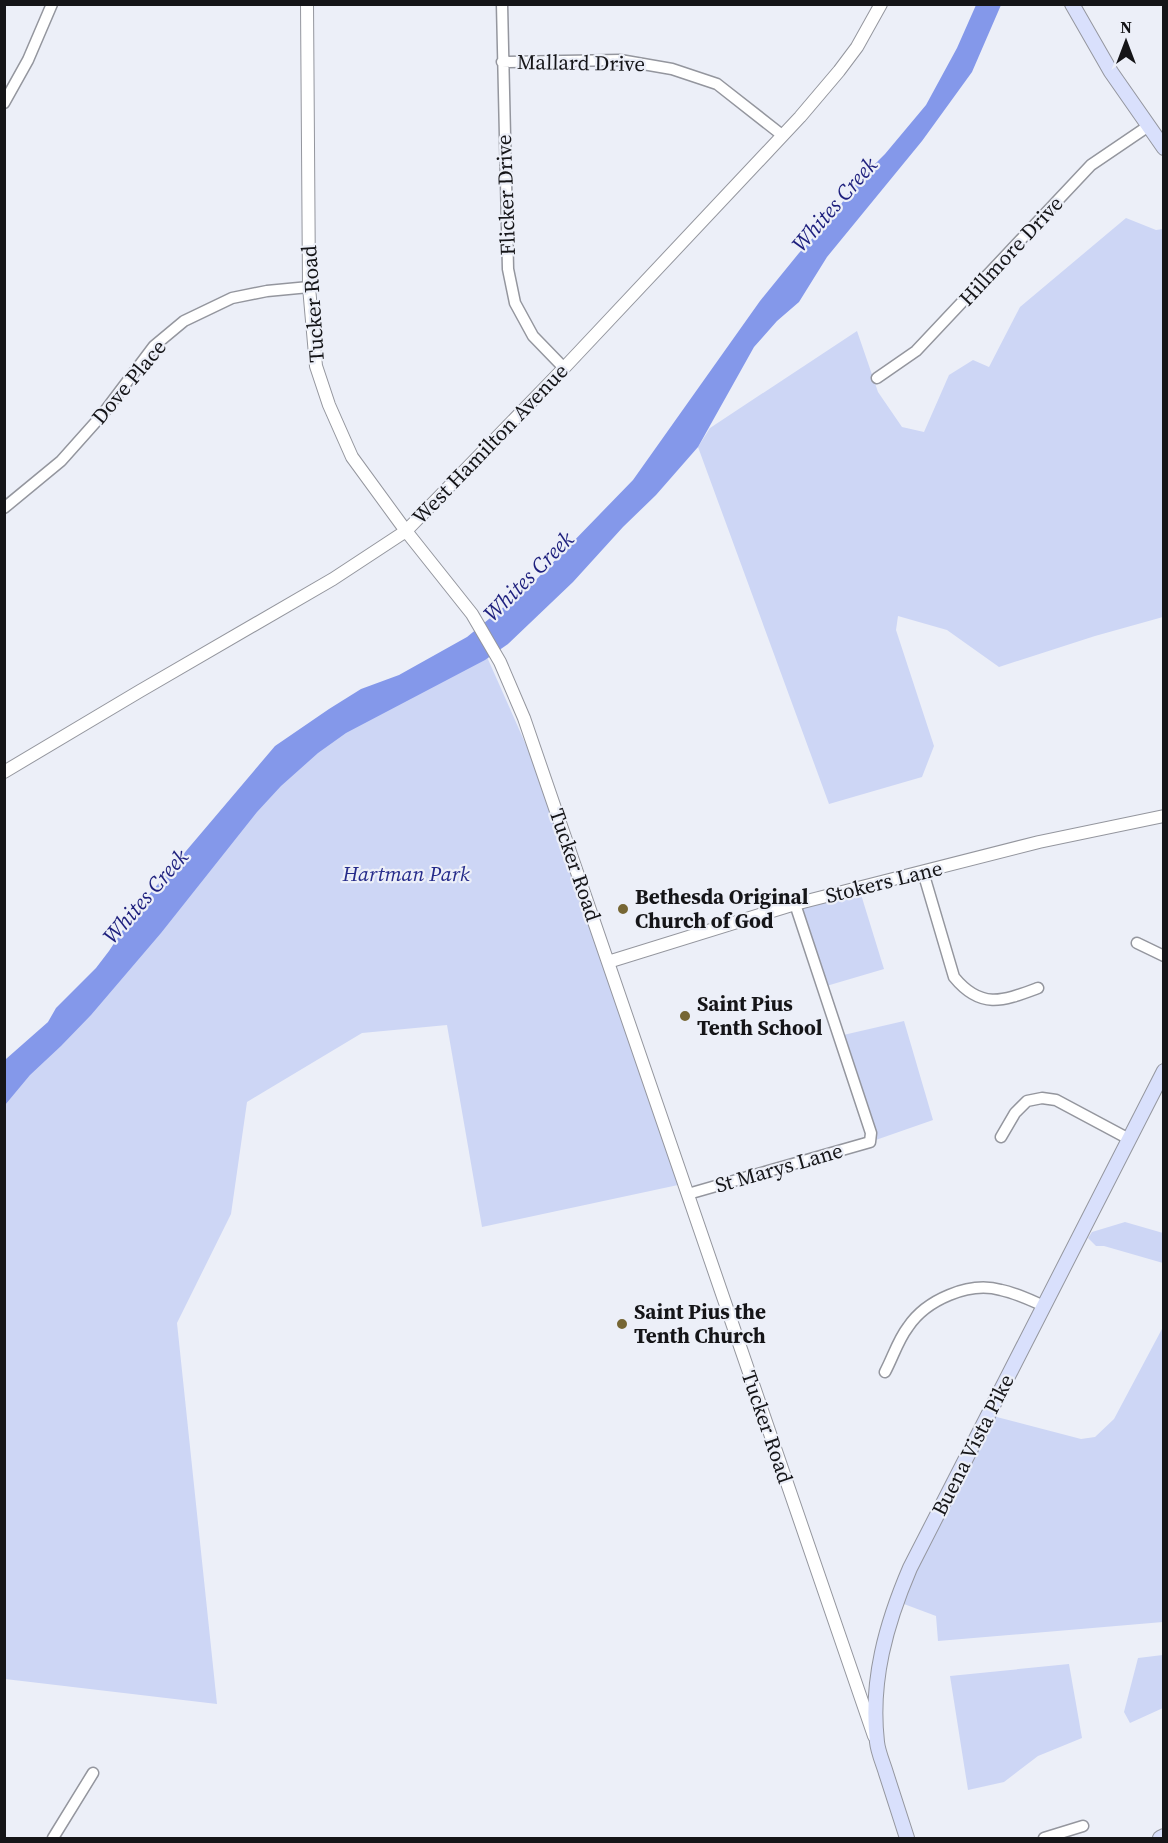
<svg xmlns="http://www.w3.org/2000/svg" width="1168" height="1843" viewBox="0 0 1168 1843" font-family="'Source Serif 4',serif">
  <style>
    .green { fill: #cdd6f5 }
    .water { fill: #8498ea }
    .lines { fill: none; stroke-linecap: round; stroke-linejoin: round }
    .minor-casing { stroke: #94969e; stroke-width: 13 }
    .tertiary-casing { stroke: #94969e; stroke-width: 14 }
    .secondary-casing { stroke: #94969e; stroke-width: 16 }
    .minor { stroke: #fff; stroke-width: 10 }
    .tertiary { stroke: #fff; stroke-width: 12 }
    .secondary { stroke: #d9e0fc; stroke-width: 14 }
    .poi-dot { fill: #766634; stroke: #eceff8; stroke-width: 2 }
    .labels { text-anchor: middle; stroke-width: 4.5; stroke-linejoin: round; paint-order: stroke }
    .street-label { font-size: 21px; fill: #151518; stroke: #eceff8 }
    .park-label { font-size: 21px; font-style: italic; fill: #252b8a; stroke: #eceff8 }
    .poi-label { font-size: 21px; font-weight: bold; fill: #151518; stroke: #eceff8; text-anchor: start }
    .water-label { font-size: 22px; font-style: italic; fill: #1d1f7d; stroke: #eceff8 }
  </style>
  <rect width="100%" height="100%" fill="#eceff8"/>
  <path class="green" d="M1126,218L1156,230L1163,229V617L1095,636L999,667L947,630L898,616L896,630L934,746L922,777L829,804L698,447L710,428L857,331L878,392L902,427L924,432L949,375L973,360L989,367L1020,307Z
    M487,657L538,772L678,1185L482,1227L447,1025L362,1033L247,1102L231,1214L177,1323L217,1704L5,1679L4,1085L186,875L332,736Z
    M859,888L884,969L823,987L795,904Z
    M904,1021L933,1120L870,1142L839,1036Z
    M1125,1222L1163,1233V1263L1104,1246H1096L1088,1238L1092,1232Z
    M1163,1327V1622L938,1641L936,1616L896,1601L989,1415L1081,1439L1095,1437L1114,1419Z
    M1163,1655V1708L1130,1723L1124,1712L1138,1658Z
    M1069,1664L1082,1738L1038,1756L1004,1782L968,1790L950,1676Z"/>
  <path class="water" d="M976,5H1001L972,72L922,141L827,257L799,302L777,321L754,347L698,447L656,495L623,527L573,582L508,644L485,660L346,733L318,753L281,786L257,812L161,933L91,1015L61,1046L30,1075L5,1105L4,1062L6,1059L48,1022L56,1008L96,968L109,951L136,910L275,746L329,709L361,689L399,675L467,637L533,583L633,480L760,301L799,253L832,217L856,183L885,154L926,105L957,48Z"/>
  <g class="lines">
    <defs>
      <path id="minor" d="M502,4L508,269L515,303L533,336L564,368
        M502,62L620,60L672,69L717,84L782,135
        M4,103L28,60L52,4
        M877,378L916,351L1091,165L1147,127
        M4,508L61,461L102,415L154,346L184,321L232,298L267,291L309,287
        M923,872L954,977C981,1010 1003,1001 1038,988
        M1137,943L1164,956
        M1001,1137L1015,1113L1027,1101L1042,1098L1056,1100L1129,1139
        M688,1194L870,1142L871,1133L795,904
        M885,1372C893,1357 898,1340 908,1327C926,1300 969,1281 1001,1290C1016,1293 1030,1300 1044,1306
        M53,1838L93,1773
        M1044,1838L1083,1826"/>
      <path id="tertiary" d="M307,4L309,287L316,366L329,405L352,457L406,531L472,614L500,662L524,718L874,1736
        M4,772L140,691L333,579L406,531L564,368L800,117L839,71L857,47L881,4
        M608,962L795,904L1039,842L1164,816"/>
      <path id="secondary" d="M1072,4L1111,72L1164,148
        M907,1838C900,1817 893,1795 886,1773C883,1763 878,1752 877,1742C870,1681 886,1624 910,1568L1164,1071
        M1160,1838L1164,1836"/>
    </defs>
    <use href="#minor" class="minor-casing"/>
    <use href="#tertiary" class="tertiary-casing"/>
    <use href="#secondary" class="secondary-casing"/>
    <use href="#minor" class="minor"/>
    <use href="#tertiary" class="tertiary"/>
    <use href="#secondary" class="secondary"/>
  </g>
  <g class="poi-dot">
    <circle cx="623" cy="909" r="6"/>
    <circle cx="685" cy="1016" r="6"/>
    <circle cx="622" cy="1324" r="6"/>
  </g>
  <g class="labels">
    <g class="street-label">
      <text transform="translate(581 63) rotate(1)" y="7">Mallard Drive</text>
      <text transform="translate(506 195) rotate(-92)" y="7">Flicker Drive</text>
      <text transform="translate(1011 251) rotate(-47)" y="7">Hillmore Drive</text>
      <text transform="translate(313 304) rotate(-94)" y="7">Tucker Road</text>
      <text transform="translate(129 382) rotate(-50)" y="7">Dove Place</text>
      <text transform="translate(490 444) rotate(-46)" y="7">West Hamilton Avenue</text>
      <text transform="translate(575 865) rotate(71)" y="7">Tucker Road</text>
      <text transform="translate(884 882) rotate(-14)" y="7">Stokers Lane</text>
      <text transform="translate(779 1168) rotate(-16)" y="7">St Marys Lane</text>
      <text transform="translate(767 1427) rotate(71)" y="7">Tucker Road</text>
      <text transform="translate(973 1445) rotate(-63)" y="7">Buena Vista Pike</text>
    </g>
    <g class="park-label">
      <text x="406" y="881">Hartman Park</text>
    </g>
    <g class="poi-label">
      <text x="635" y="904">Bethesda Original<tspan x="635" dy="24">Church of God</tspan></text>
      <text x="697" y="1011">Saint Pius<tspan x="697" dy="24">Tenth School</tspan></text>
      <text x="634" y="1319">Saint Pius the<tspan x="634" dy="24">Tenth Church</tspan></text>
    </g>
    <g class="water-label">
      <text transform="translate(834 204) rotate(-49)" y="8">Whites Creek</text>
      <text transform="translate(528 576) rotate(-45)" y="8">Whites Creek</text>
      <text transform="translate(145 896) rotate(-49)" y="8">Whites Creek</text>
    </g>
  </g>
  <rect width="1168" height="1843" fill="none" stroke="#151518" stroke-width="12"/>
  <g transform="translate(1126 42)" stroke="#eceff8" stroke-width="4.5" paint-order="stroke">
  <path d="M0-4.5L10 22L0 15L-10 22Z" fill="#151518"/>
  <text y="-9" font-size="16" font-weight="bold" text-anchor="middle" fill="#151518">N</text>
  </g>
</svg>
